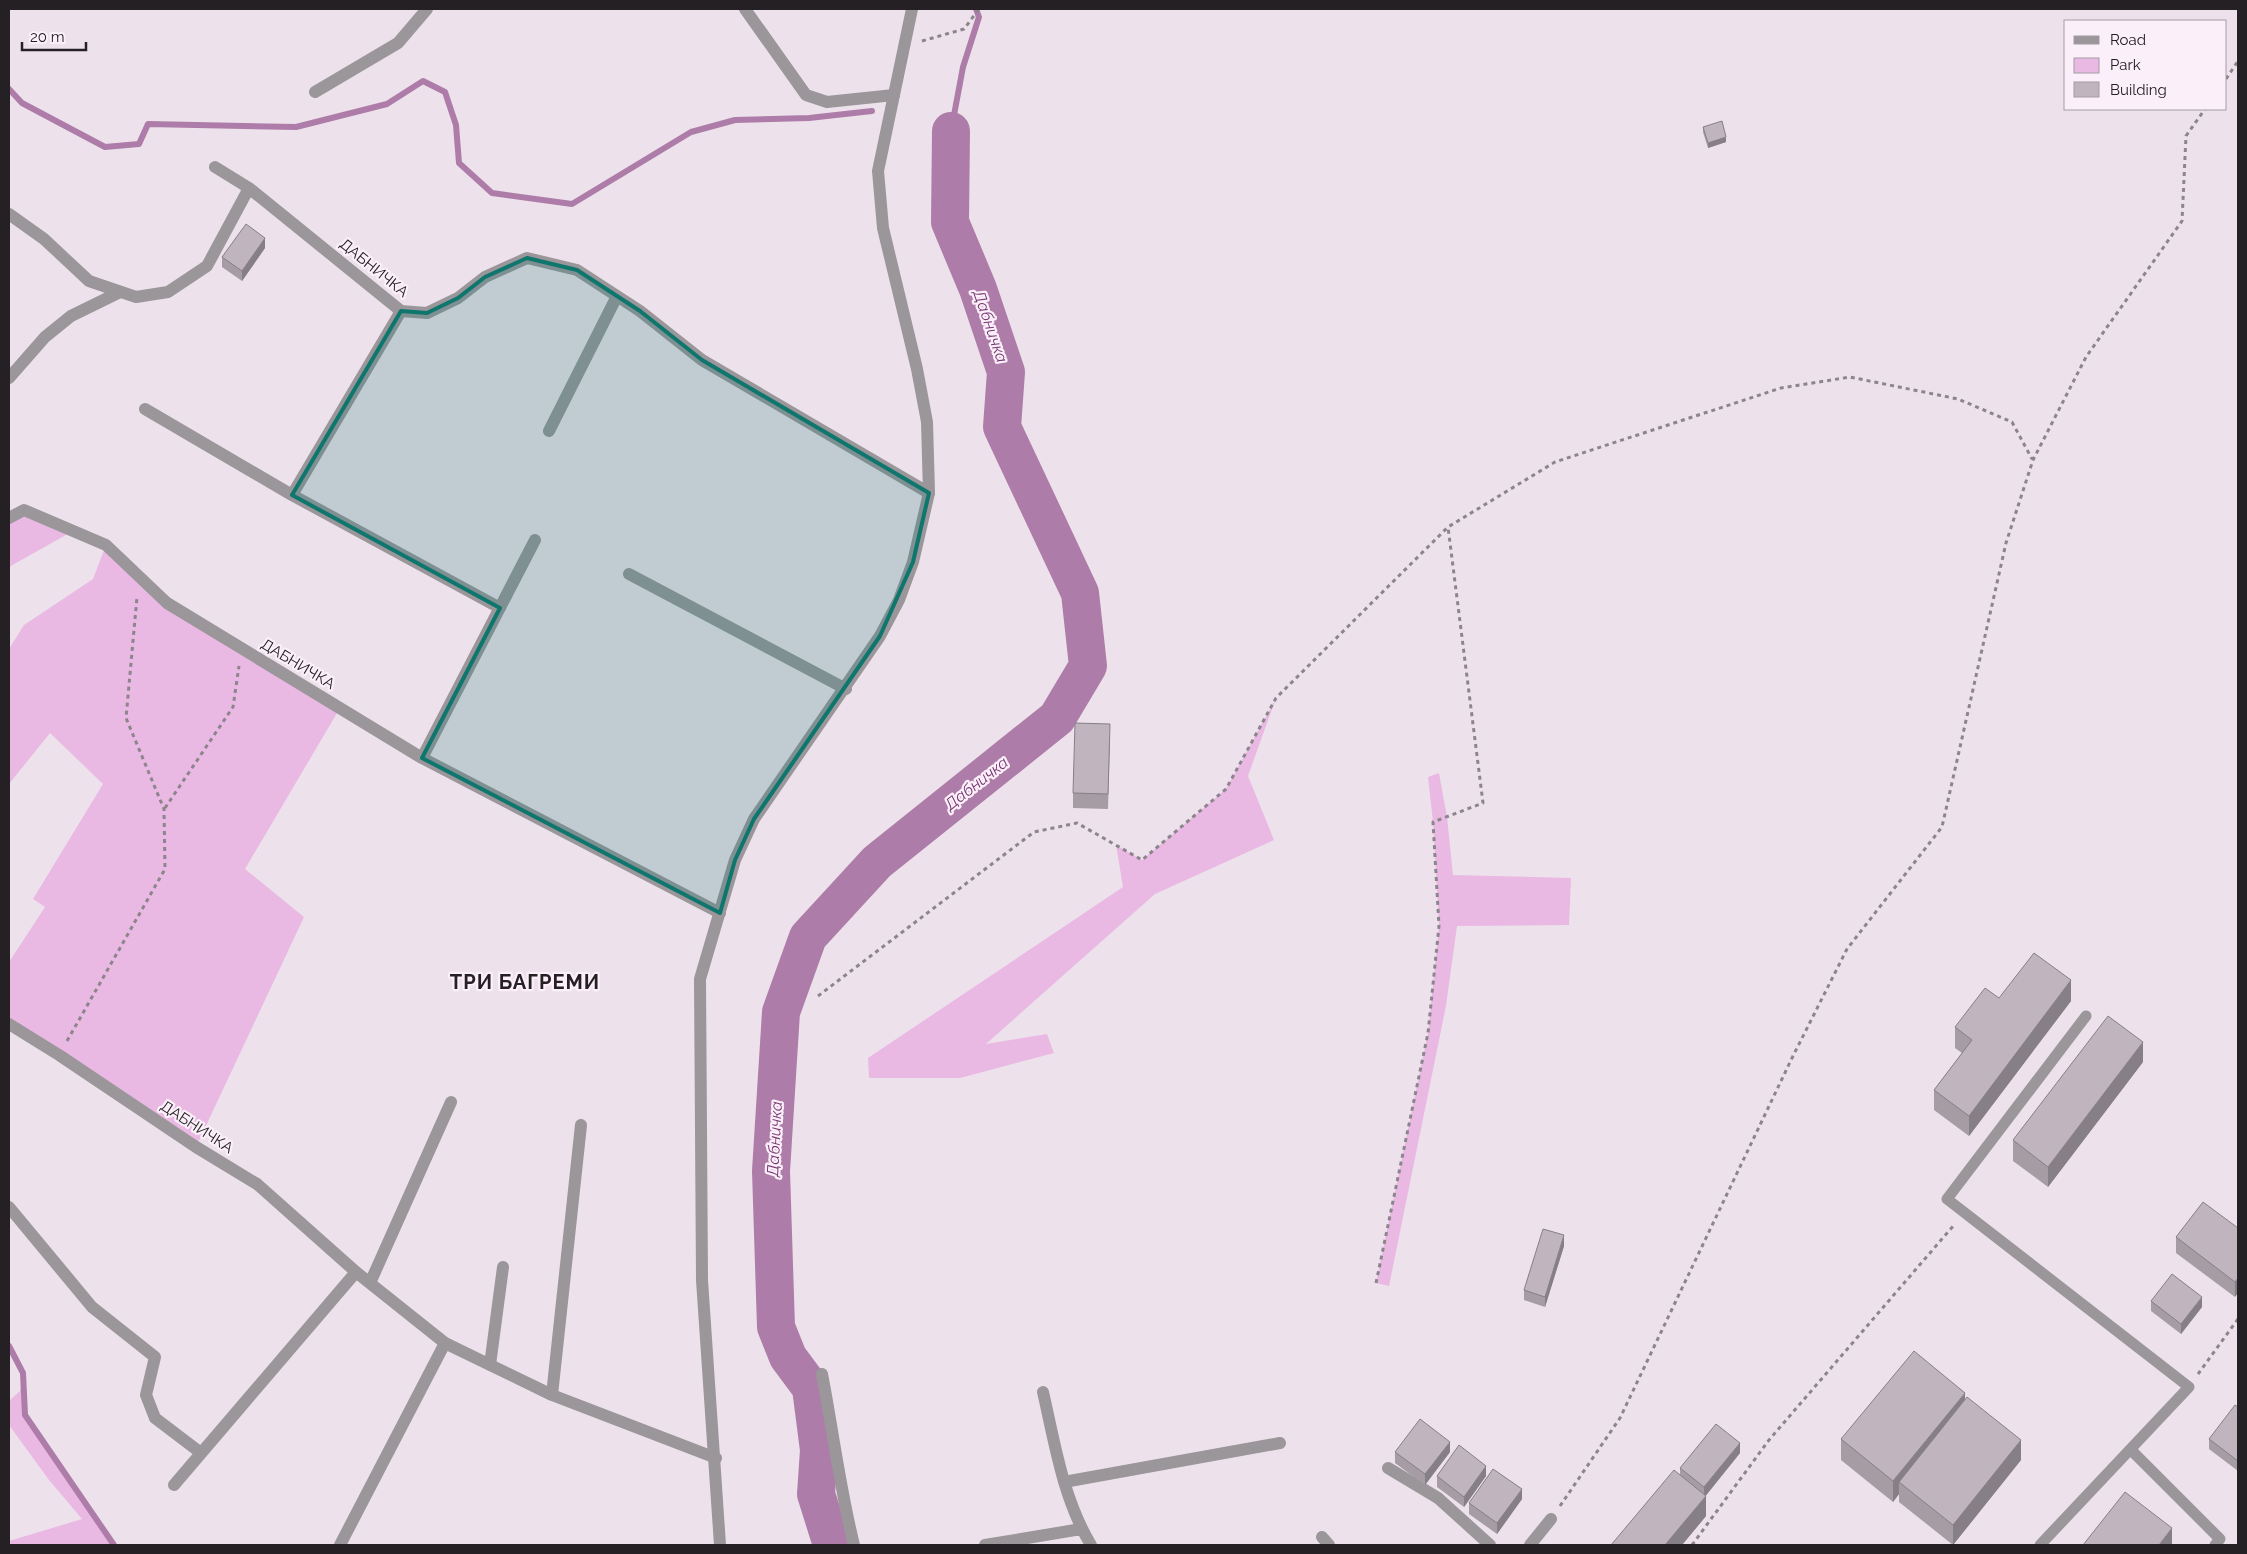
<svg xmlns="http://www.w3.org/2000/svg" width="2247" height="1554" viewBox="0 0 2247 1554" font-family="Raleway,sans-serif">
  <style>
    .green { fill: #e9b9e3 }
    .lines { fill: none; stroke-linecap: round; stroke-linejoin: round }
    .stream { stroke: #ae7ca8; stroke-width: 6 }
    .river { stroke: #ae7ca8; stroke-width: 38 }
    .path { stroke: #8c858c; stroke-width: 3; stroke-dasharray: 4 4; stroke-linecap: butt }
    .service { stroke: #9a969a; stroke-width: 11 }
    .minor { stroke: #9a969a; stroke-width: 12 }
    .tertiary { stroke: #9a969a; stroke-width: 12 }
    .wall { fill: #a59ca4 }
    .shaded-wall { fill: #867f86 }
    .building { fill: #c0b5bf; stroke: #867f86 }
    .marked { fill: #0f766e; fill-opacity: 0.2; stroke: #0f766e; stroke-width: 4; stroke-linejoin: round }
    .labels { text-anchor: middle; stroke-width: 4.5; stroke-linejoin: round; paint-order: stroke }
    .street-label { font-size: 15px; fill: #242024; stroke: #fbeff9 }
    .water-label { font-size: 16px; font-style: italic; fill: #773872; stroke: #fbeff9 }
    .district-label { font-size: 20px; font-weight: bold; letter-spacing: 1px; fill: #242024; stroke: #fbeff9 }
  </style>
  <rect width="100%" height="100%" fill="#ede2ec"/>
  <path class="green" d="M24,510L73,531L9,567V518Z
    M106,545L167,603L340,708L245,869L304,917L196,1147L9,1024V962L45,907L33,899L103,784L50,733L9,784V649L24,625L93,579Z
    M1276,698L1248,776L1274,840L1155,894L986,1044L1047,1034L1054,1053L960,1078H869L868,1058L1123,887L1116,845L1142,860L1226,789Z
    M1439,773L1447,817L1453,875L1571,878L1569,925L1457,926L1446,1006L1389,1286L1376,1283L1428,1033L1439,926L1433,822L1428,777Z
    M23,1373L25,1415L114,1545H9V1541L82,1519L49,1480L9,1425V1401L20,1391Z"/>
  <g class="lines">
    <path class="stream" d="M9,89L22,103L105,147L139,144L148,124L296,127L387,104L423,81L445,92L456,125L459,163L492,193L572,204L691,132L735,120L809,118L872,111
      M951,131L963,67L979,17L976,9
      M9,1346L23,1373L25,1415L114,1545"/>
    <path class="river" d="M832,1545L816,1494L819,1450L811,1388L788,1357L776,1327L771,1171L781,1012L808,937L877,862L1057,718L1088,666L1080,593L1002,427L1006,372L978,289L950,222L951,131"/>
    <path class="path" d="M922,41L964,29L979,9
      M2226,79L2238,61
      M165,808L233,707L239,666
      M818,996L1034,832L1077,823L1142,860L1226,789L1276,698L1448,527L1555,462L1781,388L1850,377L1958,399L2012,422L2032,459
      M67,1041L165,869L164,809L126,718L137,597
      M1376,1283L1428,1033L1439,926L1433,822L1483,803L1448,527
      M2198,1374L2238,1319
      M1560,1506L1620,1418L1792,1058L1847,949L1942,827L2006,543L2033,460L2086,357L2182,221L2186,136L2205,109
      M1692,1545L1769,1440L1954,1225"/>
    <path class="service" d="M2131,1450L2220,1539L2215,1545
      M2040,1545L2189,1387L1947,1199L2086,1016"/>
    <path class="minor" d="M745,9L806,95L827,102L894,95
      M315,92L398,43L427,9
      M215,167L249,188L401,311L427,313L458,298L485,277L527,258L577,270L640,311L702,360L929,493
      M9,214L44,239L89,281L136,297L168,292L207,266L249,188
      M9,378L45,337L71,316L120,292
      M145,409L292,495L500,608
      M549,431L617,296
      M292,495L401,311
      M9,518L24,510L106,545L167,603L422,758L720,913
      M629,574L846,689
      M422,758L535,540
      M9,1024L59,1055L196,1147L257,1184L356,1272L445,1343L552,1395L716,1458
      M9,1207L92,1307L155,1357L146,1395L155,1418L201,1453
      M370,1283L451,1102
      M490,1365L503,1267
      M822,1374C833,1431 840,1489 854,1545
      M1043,1392C1055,1444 1063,1499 1091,1545
      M552,1395L581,1125
      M1388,1468L1438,1498L1490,1545
      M1064,1482L1280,1443
      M174,1485L356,1272
      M1322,1537L1329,1545
      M340,1545L445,1343
      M985,1545L1081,1529
      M1530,1545L1551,1519"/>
    <path class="tertiary" d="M720,1545L702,1280L700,979L735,860L754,819L880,636L899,600L913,562L929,493L927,422L917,369L883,228L878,171L912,9"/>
  </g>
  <path class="wall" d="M1703,127L1726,142L1708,148L1703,132Z
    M265,248L242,281L222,267V257Z
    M1110,739L1108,809L1073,808V793Z
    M1999,998L2071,1001L1969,1136L1934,1110V1090L1962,1053L1955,1048V1027Z
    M2143,1062L2048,1187L2013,1161V1140Z
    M2238,1228L2235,1297L2176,1253V1237Z
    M1564,1246L1545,1307L1524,1300V1290Z
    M2151,1301L2202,1307L2181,1334L2151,1311Z
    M1965,1400L2021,1460L1953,1545L1899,1502V1494L1893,1502L1841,1460V1439Z
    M2238,1407V1471L2209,1449V1439Z
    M1395,1452H1450L1425,1485L1395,1463Z
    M1740,1453L1705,1496L1706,1516L1682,1545H1611L1680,1475V1468Z
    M1437,1476H1486L1464,1507L1437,1487Z
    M1522,1499L1497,1534L1469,1514V1503Z"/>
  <path class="shaded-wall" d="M1726,137V142L1708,148V143Z
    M265,238V248L242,281V271Z
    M2071,980V1001L1969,1136V1116Z
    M2143,1042V1062L2048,1187V1167Z
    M1564,1235V1246L1545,1307V1297Z
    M2238,1278V1293L2235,1297V1282Z
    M2202,1297V1307L2181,1334V1324Z
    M1965,1393V1413L1899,1482V1494L1893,1502V1481Z
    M2021,1440V1460L1953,1545V1525Z
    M1450,1442V1452L1425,1485V1474Z
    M1740,1443V1453L1704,1498V1487Z
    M1486,1466V1476L1464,1507V1497Z
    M1522,1489V1499L1497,1534V1523Z
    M1706,1496V1516L1682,1545H1665Z
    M2172,1528V1545H2159Z"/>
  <path class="building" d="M1722,121L1726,137L1708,143L1703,127Z
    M246,224L265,238L242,271L222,257Z
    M1075,723L1110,724L1108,794L1073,793Z
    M2034,953L2071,980L1969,1116L1934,1090L1972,1040L1955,1027L1985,988L1999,998Z
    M2108,1016L2143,1042L2048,1167L2013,1140Z
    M2203,1202L2238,1228V1278L2235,1282L2176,1237Z
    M1543,1229L1564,1235L1545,1297L1524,1290Z
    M2172,1274L2202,1297L2181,1324L2151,1301Z
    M1914,1351L1965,1393L1893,1481L1841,1439Z
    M1967,1397L2021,1440L1953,1525L1899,1482Z
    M2235,1405L2238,1407V1461L2209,1439Z
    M1420,1419L1450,1442L1425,1474L1395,1452Z
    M1716,1424L1740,1443L1704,1487L1680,1468Z
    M1459,1445L1486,1466L1464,1497L1437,1476Z
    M1493,1469L1522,1489L1497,1523L1469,1503Z
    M1674,1470L1706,1496L1665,1545H1611Z
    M2125,1492L2172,1528L2159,1545H2083Z"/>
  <path class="marked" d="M527,258L577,270L640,311L702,360L929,493L913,562L880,636L754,819L735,860L720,913L422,758L500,608L292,495L401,311L427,313L458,298L485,277Z"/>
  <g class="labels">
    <g class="street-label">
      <text transform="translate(374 268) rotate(39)" y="5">ДАБНИЧКА</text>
      <text transform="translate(298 664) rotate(31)" y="5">ДАБНИЧКА</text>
      <text transform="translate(197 1127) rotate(33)" y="5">ДАБНИЧКА</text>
    </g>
    <g class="water-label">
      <text transform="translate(991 326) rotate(71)" y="6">Дабничка</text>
      <text transform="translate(976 783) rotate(-38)" y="6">Дабничка</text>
      <text transform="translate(774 1139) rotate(-87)" y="6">Дабничка</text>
    </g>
    <g class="district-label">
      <text x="525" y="989">ТРИ БАГРЕМИ</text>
    </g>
  </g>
  <rect width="2247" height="1554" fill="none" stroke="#242024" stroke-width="20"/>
  <rect x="2064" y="20" width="162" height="90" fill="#fbeff9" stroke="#a59ca4"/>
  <rect x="2074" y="36" width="25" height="8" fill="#9a969a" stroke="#a59ca4"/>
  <text x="2110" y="45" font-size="15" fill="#242024">Road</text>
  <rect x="2074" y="58" width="25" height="15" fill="#e9b9e3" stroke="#a59ca4"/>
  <text x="2110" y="70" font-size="15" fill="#242024">Park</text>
  <rect x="2074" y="82" width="25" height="15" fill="#c0b5bf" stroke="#a59ca4"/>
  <text x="2110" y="95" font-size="15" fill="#242024">Building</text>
  <path d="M22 42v8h64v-8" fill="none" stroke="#242024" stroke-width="2.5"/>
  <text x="30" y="42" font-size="15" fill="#242024" stroke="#fbeff9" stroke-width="4" paint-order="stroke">20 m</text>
</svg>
